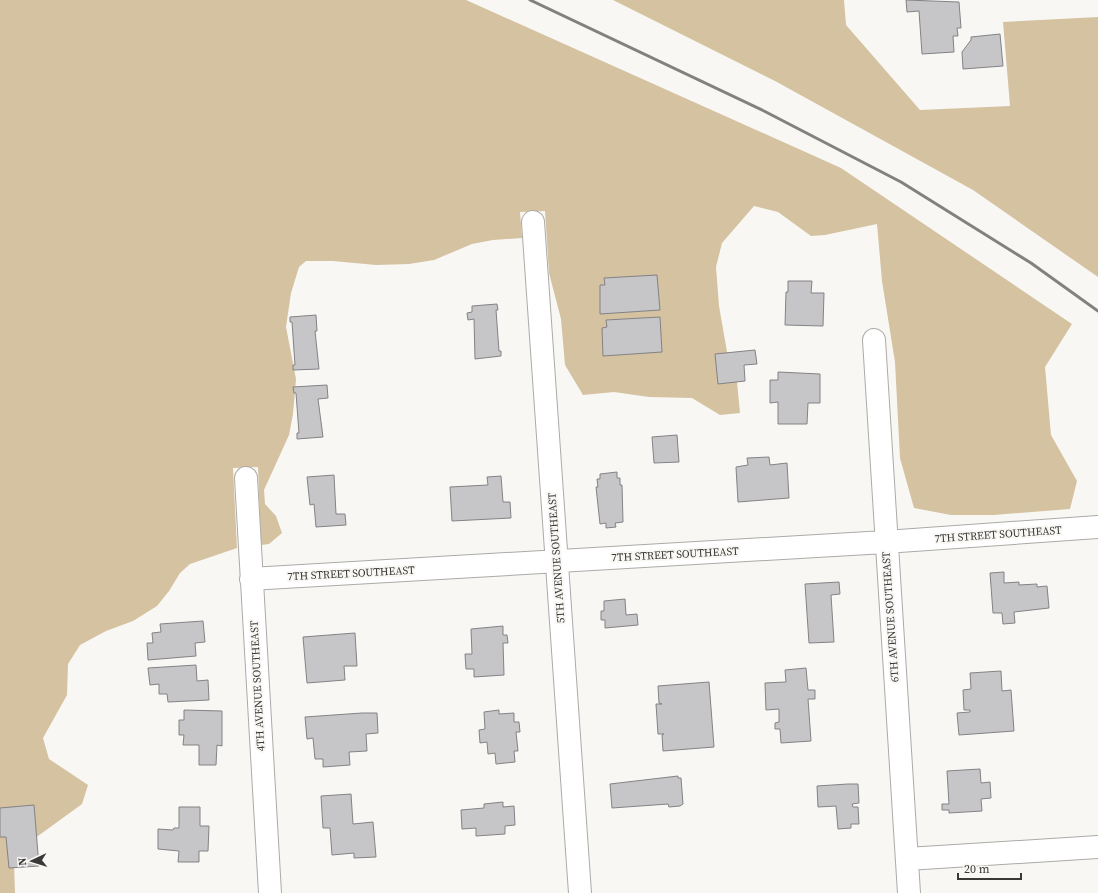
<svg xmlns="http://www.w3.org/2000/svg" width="1098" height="893" viewBox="0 0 1098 893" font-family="'Source Serif 4',serif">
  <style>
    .green { fill: #d4c2a1 }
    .building { fill: #c6c5c8; stroke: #838285 }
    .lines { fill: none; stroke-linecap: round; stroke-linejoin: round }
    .minor-casing { stroke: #acaaa8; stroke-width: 24 }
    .minor { stroke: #fff; stroke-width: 22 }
    .rail { stroke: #82817f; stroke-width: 3 }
    .labels { text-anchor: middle; stroke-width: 4; stroke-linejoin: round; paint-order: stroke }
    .street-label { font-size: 11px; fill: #393937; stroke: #f9f7f4 }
  </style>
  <rect width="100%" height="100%" fill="#f9f7f4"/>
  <path class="green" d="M0,0H466L841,168L1072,324L1045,367L1051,435L1077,481L1070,509L994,515H951L914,508L900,458L895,362L882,281L877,224L825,235L811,236L778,212L754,206L722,243L716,267L719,306L727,352L737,382L740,413L720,415L692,398L649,397L614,392L583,395L565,365L561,319L549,273L545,211L520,212L522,238L493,240L472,244L434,260L409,264L376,265L333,261H306L299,267L291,293L286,327L296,379L293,414L289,435L264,490L265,504L276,516L282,533L269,544L261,545L258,467L233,468L237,548L190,564L180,573L169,591L157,606L133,621L106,631L80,645L68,664L67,695L43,738L49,759L88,785L82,804L27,844L14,863L15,893H0Z
    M613,0H844L846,25L920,110L1010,106L1003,22L1098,17V277L973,190L775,81Z"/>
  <path class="building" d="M906,0L959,2L961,28H957L958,36H953L954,52L922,54L919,11L907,12Z
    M1000,34L1003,66L963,69L962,52L971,40V37Z
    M657,275L660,310L600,314V285H605L604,278Z
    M788,281H812L811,293H824L823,326L785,325L786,292H788Z
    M497,304L498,310H496L499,351H501V356L475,359L474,319L468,320L467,313L472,312V306Z
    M316,315L317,331H315L319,369L293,370V365H295L292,322H290V317Z
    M660,317L662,352L603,356L602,328L607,327L606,320Z
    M755,350L757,364L744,365L745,381L718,384L715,354Z
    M778,372L820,374V403H808L807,424H778V402L770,403V380H778Z
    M327,385L328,398L318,399L323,437L297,439V433H299L296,393H294L293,387Z
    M677,435L679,462L654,463L652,437Z
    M769,457L770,465L787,463L789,498L738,502L736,467L748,465L747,458Z
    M617,472V478H620V485H622L623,522L615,523L616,527L606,528V523L600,524L596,487H598L597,479H600V474Z
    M334,475L336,514H345L346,525L316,527L314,504L310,505L307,477Z
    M501,476L503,502H510L511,518L452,521L450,487L488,485L487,477Z
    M1004,572V583L1019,582V585L1037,584V587L1047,586L1049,608L1014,612L1015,623L1003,624L1002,613H993L990,573Z
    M839,582L840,594L831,595L834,642L809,643L805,584Z
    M625,599L626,615L637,614L638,625L605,628V620H601V611H604V601Z
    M203,621L205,642L195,643L196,656L148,660L147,643H153L152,633L161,632L160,624Z
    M503,626V635H507L508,643H503L504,675L474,677V669H466L465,654H472L471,629Z
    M355,633L357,666H344L345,680L307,683L303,637Z
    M196,665L197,681L208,680L209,700L168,702L167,694H159V684L150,685L148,668Z
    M806,668L808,690H815V699H808L811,741L781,743L780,729H775V723L779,722V709L766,710L765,683L786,682L785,670Z
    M1001,671L1002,691L1011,690L1014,731L959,735L957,713L970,712V710H964L963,690L971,689L970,673Z
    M709,682L714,747L663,751L662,735L664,734H658L656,704H662L659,703L658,686Z
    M184,710L222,711V746L217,745L216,765H199V745H183L184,735H179V720H184Z
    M499,710V714L514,713V722H519L520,732H516L518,751H514L515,762L496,764L495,753L488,754L487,742L480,743L479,730L485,729L484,712Z
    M362,713H377L378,733L366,734L367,751L349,752L350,765L323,767V759H315L313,738L307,739L305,717Z
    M980,769L981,783L990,782L991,798L981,799L982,811L949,813V810H942V804H949L947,771Z
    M678,776V778H681L683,804L680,806L669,807L668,804L612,808L610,784Z
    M848,784H858L859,803L852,804L853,807H858L859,824H851V828L838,829L836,806L818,807L817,786Z
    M351,794L353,824L373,822L376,857L354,858V853L332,855L330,828H323L321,796Z
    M503,802V807L514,806L515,825L505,826V834L476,836V828L462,829L461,810L484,808V804Z
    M34,805L39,866L9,868L6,837H0V808Z
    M179,807H200V826H209L208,851H199V862H178L179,851L158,849V829L173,830L174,828H179Z"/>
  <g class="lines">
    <defs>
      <path id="minor" d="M533,222L580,893
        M874,340L909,893
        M246,478L270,893
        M251,579L885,542L1098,527
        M907,859L1098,847"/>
    </defs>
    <use href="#minor" class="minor-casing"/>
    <use href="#minor" class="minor"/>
    <path class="rail" d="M530,0L764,111L901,182L1031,263L1098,311"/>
  </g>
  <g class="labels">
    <g class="street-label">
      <text transform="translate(998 534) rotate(-4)" y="4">7TH STREET SOUTHEAST</text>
      <text transform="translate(675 554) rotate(-3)" y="4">7TH STREET SOUTHEAST</text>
      <text transform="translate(556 558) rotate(-94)" y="4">5TH AVENUE SOUTHEAST</text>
      <text transform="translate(351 573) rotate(-3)" y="4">7TH STREET SOUTHEAST</text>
      <text transform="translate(890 617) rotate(-94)" y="4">6TH AVENUE SOUTHEAST</text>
      <text transform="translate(257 686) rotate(-93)" y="4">4TH AVENUE SOUTHEAST</text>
    </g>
  </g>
  <g transform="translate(32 861) rotate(266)" stroke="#f9f7f4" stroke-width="3" paint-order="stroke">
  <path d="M0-3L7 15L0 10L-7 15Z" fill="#393937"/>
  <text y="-6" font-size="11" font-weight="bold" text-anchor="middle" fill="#393937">N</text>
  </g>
  <path d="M958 873v6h63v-6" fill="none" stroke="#393937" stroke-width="2"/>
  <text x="964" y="873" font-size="12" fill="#393937" stroke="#f9f7f4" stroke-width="3" paint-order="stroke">20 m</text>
</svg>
